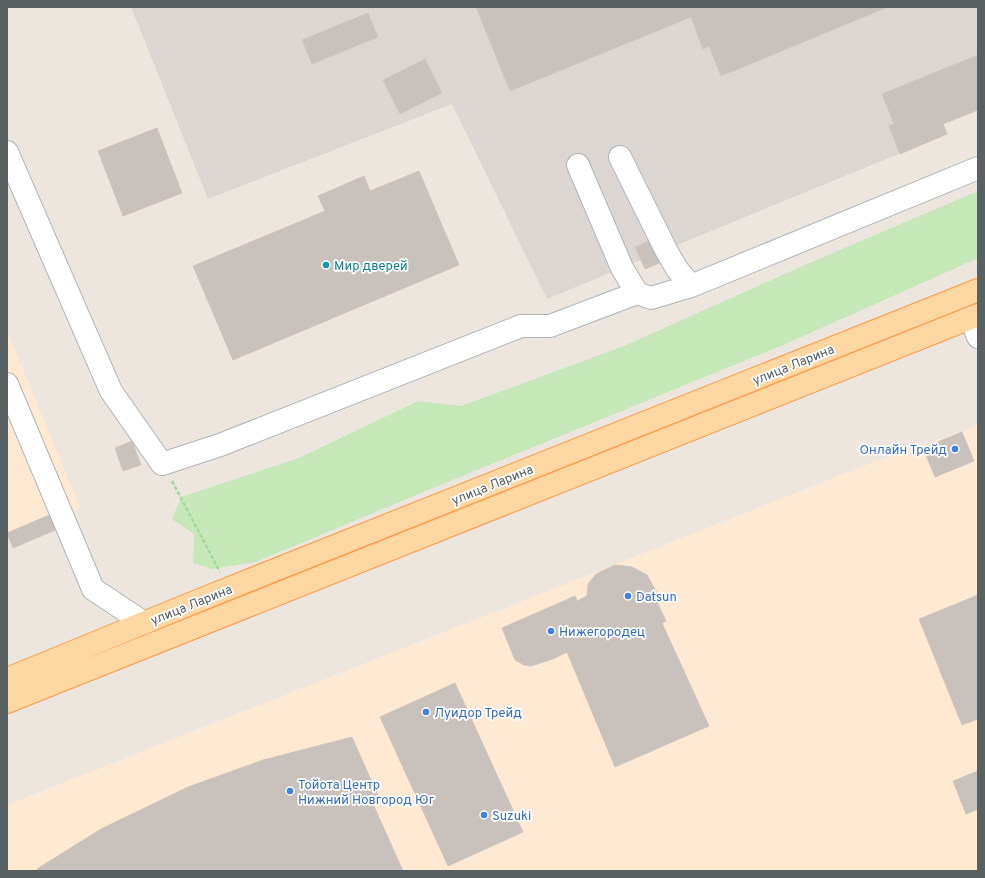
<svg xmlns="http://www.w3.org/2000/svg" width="985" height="878" viewBox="0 0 985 878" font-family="Overpass,sans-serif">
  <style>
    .commercial { fill: #ffe9d3 }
    .industrial { fill: #dbd6d2 }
    .green { fill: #c6e8b9 }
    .building { fill: #c8c1bc; stroke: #d2c6bd }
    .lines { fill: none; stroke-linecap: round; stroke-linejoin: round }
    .minor-casing { stroke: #aeb4b7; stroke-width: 24 }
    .major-casing { stroke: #ff9947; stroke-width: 24 }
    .path { stroke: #9cdb9b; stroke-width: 2.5; stroke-dasharray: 4 2; stroke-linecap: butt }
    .minor { stroke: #fff; stroke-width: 22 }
    .major { stroke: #ffd7a3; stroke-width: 22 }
    .culture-dot { fill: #0f9aa8; stroke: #fff; stroke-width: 1.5 }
    .shop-dot { fill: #3f7fe0; stroke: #fff; stroke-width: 1.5 }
    .labels { text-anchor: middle; stroke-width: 3.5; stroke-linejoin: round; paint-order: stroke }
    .culture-label { font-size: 13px; fill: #0d838f; stroke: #fff; text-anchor: start }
    .street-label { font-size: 13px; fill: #586062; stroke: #fff }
    .shop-label { font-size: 13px; fill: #366cbe; stroke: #fff; text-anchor: start }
  </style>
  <rect width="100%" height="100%" fill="#ede6df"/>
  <path class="commercial" d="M7,331L80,508L48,522L7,538Z
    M978,425V871H7V805L899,452L962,432Z"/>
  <path class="industrial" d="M131,7H978V110L943,124L947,134L660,252L664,261L645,269L641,260L547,299L452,104L208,199Z"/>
  <path class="green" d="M978,191V258L788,343L421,493L256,562L212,569L193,563L194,534L172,519L181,497L299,458L418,401L461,406L624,346L814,261Z"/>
  <path class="building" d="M476,7H888L721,76L709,46L703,49L691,17L510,91Z
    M368,13L378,37L312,64L302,40Z
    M978,55V110L943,124L947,134L900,154L889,126L894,124L882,94Z
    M425,59L442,93L400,114L383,80Z
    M157,128L182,193L123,216L98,151Z
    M419,171L459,265L233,360L193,266L325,211L318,196L364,176L370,191Z
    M654,239L664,261L645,269L635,247Z
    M962,432L974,461L935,477L923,448Z
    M132,441L141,465L123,471L115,448Z
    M54,513L60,528L13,548L7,533Z
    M615,565L632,567L647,575L657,593L658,604L666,621L662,623L709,726L615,767L567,652L553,659L531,666L524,665L515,660L502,628L575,596L577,601L587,596L588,584L596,574Z
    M978,595V719L962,725L919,619Z
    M455,683L523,832L448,866L380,717Z
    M352,737L380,800L373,804L403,871H38L37,869L101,829L188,787L263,760Z
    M978,771V809L966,814L953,781Z"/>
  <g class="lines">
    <defs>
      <path id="minor" d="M7,152L111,391L162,464L220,445L521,326H550L637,293L651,298L691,286L978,168
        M620,157L666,250L677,269L691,286
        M578,165L622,268L637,293
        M971,318L978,337
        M7,384L93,589L144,623"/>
      <path id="major" d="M7,679L207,597L978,290
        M7,702L978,315"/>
    </defs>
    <use href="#minor" class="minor-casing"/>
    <use href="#major" class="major-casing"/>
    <path class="path" d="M172,481L220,572"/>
    <use href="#minor" class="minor"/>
    <use href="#major" class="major"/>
  </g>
  <circle class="culture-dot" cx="326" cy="265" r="4"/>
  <g class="shop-dot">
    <circle cx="955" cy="449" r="4"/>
    <circle cx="628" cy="596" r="4"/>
    <circle cx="551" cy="631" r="4"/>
    <circle cx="426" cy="712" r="4"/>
    <circle cx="290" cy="791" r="4"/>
    <circle cx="484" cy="815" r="4"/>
  </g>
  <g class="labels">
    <g class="culture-label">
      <text x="334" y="270">Мир дверей</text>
    </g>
    <g class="street-label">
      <text transform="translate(793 364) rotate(-22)" y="5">улица Ларина</text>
      <text transform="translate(492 484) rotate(-22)" y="5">улица Ларина</text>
      <text transform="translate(191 604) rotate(-22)" y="5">улица Ларина</text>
    </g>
    <g class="shop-label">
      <text x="947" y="454" text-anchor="end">Онлайн Трейд</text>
      <text x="636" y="601">Datsun</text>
      <text x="559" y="636">Нижегородец</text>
      <text x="434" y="717">Луидор Трейд</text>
      <text x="298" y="789">Тойота Центр<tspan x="298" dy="15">Нижний Новгород Юг</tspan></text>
      <text x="492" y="820">Suzuki</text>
    </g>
  </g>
  <rect width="985" height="878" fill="none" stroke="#586062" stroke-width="16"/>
</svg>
